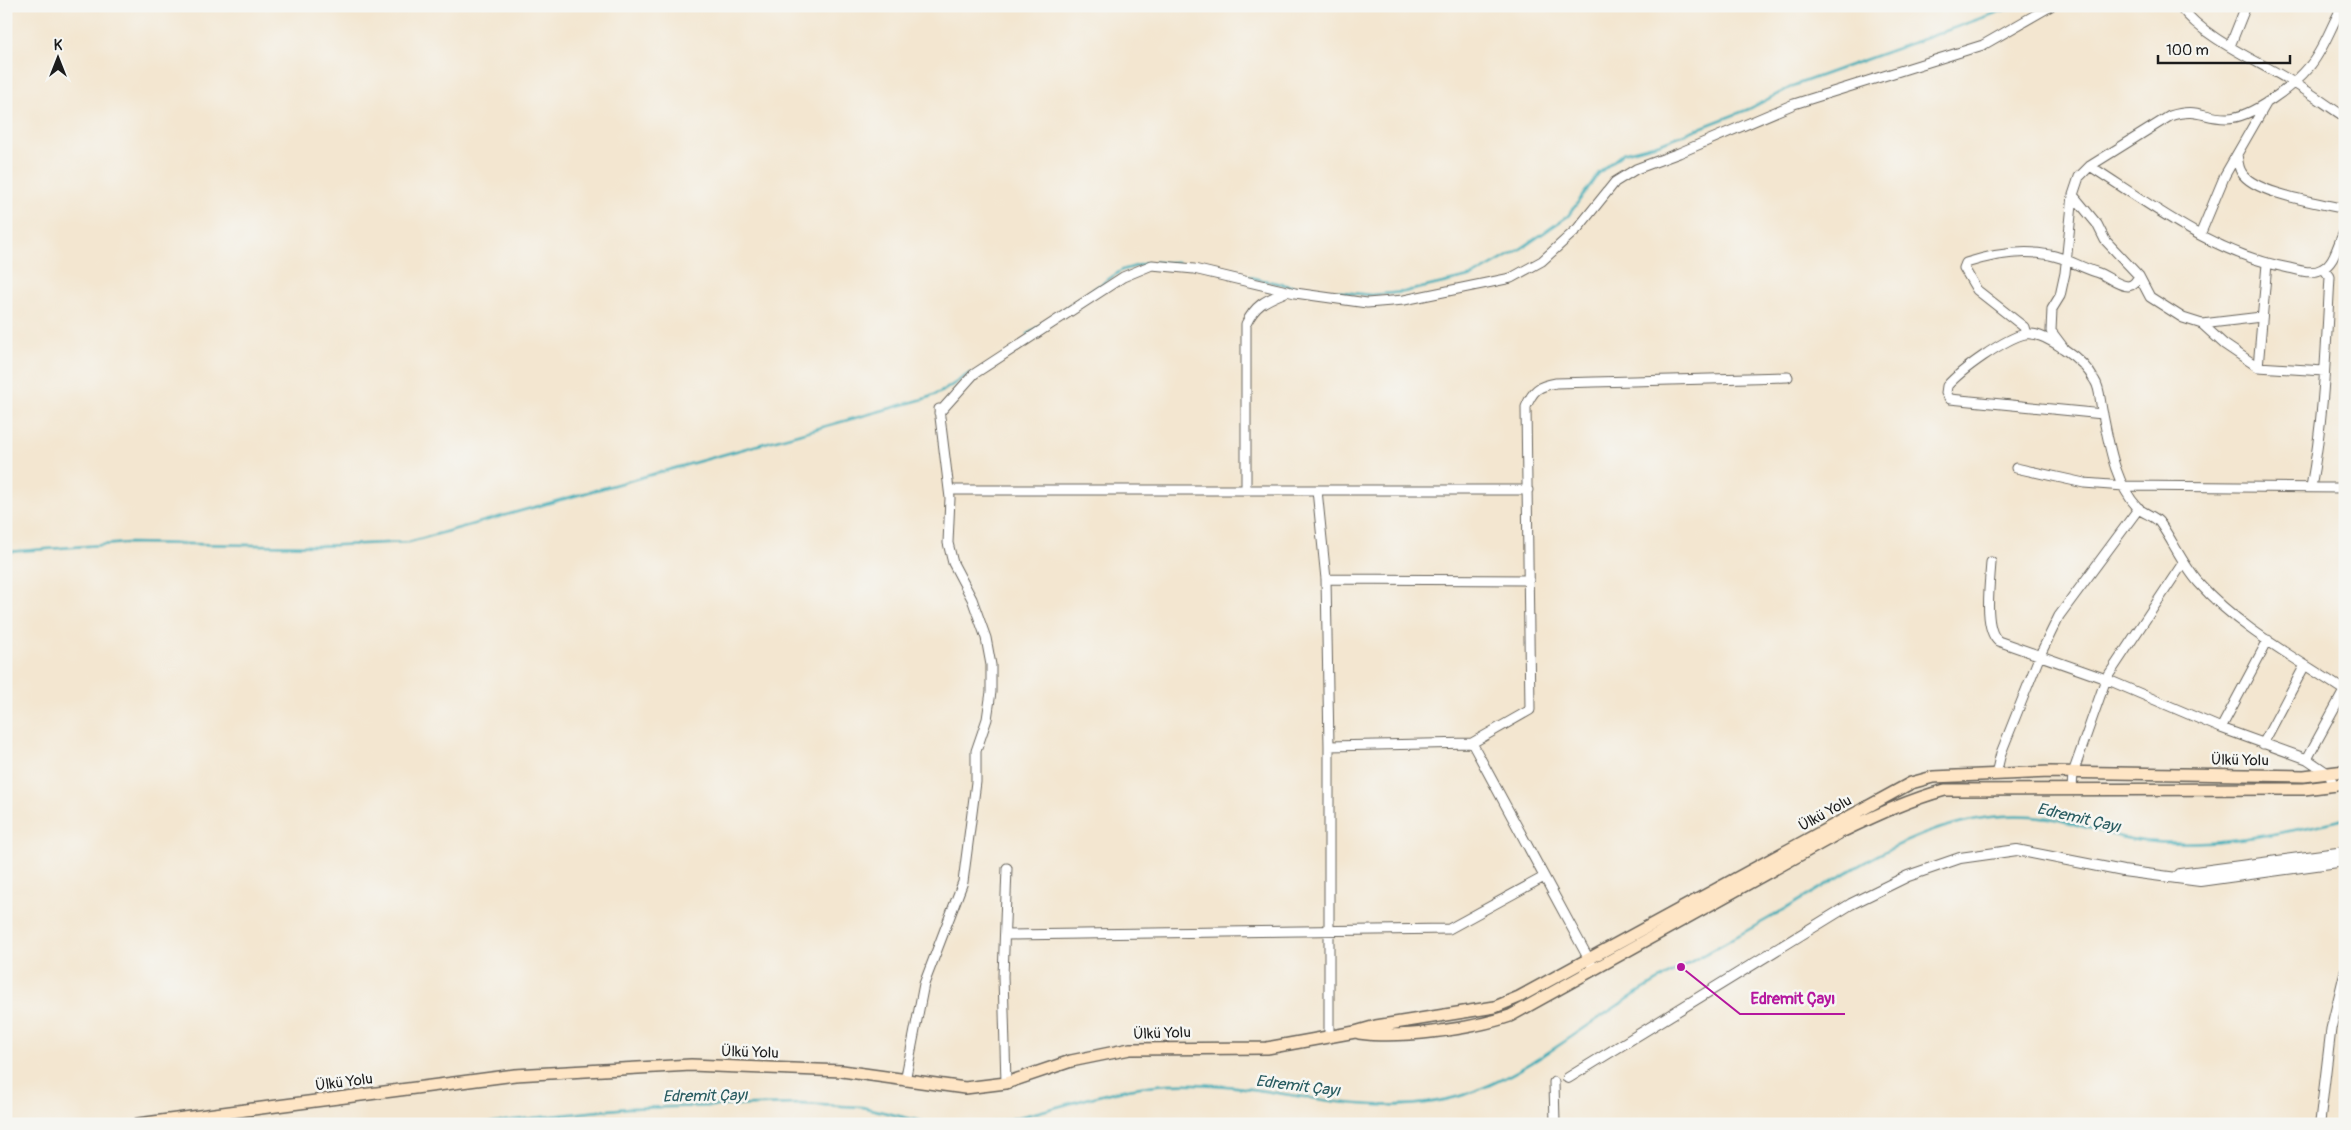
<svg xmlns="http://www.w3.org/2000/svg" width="2351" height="1130" viewBox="0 0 2351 1130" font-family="Pangolin,sans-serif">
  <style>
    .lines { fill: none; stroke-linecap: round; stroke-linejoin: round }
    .stream { stroke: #39aab6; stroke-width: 2.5 }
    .minor-casing { stroke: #67635b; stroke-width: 11 }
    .tertiary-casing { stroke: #67635b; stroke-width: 12 }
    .secondary-casing { stroke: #67635b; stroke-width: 14 }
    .minor { stroke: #fff; stroke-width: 9 }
    .tertiary { stroke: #fff; stroke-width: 10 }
    .secondary { stroke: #fee5c5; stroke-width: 11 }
    .labels { text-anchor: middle; stroke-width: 5; stroke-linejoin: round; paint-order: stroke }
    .street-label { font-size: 15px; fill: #1c1c1c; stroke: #f6f6f2 }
    .water-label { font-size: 16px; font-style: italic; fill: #295c61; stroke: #f6f6f2 }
    .leader { fill: none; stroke: #b5179e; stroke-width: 2 }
    .callout-dot { fill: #b5179e; stroke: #f6f6f2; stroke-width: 2 }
    .callout-label { font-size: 16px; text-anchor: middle; font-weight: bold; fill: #b5179e; stroke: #f6f6f2; stroke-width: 5; stroke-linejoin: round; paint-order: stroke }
  </style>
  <rect width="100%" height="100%" fill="#f6f6f2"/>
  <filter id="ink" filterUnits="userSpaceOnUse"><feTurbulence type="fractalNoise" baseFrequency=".02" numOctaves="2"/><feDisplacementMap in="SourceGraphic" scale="10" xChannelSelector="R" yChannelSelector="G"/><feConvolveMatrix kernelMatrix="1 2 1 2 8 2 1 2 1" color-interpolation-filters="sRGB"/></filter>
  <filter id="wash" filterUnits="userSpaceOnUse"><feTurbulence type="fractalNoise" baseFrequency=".0096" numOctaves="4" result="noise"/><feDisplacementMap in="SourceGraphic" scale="20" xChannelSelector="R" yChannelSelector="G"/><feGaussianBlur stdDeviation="1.12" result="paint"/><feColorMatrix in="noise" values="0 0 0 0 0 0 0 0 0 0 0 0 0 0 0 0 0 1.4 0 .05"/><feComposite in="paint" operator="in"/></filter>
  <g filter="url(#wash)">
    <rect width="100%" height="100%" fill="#f3e6d0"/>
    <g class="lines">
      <path class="stream" d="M1155,262L1179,263
        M1212,269L1295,287L1371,295L1404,292L1473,276L1522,248L1568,216L1599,173L1623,153L1661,143L1749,109L1795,85L2015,6
        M1028,334L1122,270L1147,263
        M6,552L128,543L317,546L409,542L927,398L943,391L970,373
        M476,1124L628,1108L800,1104L862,1107L933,1124
        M985,1124C1048,1114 1106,1087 1169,1084C1274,1079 1374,1130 1478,1090C1528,1070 1570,1037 1614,1008C1665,974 1719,947 1771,917C1832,883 1890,840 1959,823C1991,815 2026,813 2059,820C2088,827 2114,838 2144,841C2210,848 2281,834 2345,819"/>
    </g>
  </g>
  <g filter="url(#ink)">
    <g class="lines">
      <defs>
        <path id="minor" d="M2180,6C2205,40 2259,61 2294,83C2311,93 2328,106 2345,117
          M778,8L780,6
          M2230,46L2246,6
          M2237,154C2238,160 2238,168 2242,173C2255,194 2321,203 2345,209
          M2090,166C2153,206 2214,254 2289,268C2300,270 2311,275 2322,269C2336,262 2337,243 2345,231
          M2073,195L2097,224L2105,240L2139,276L2150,297L2183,318L2202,324L2261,317
          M2200,235L2225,175L2267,102
          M2202,324L2224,344L2258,367L2324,371
          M2026,334L2024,327L1977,290L1964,268L1966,263C1991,255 2023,249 2050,255C2066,258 2080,267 2096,272C2107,275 2117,286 2128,286C2134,285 2136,281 2139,276
          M2063,347L2051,331L2052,309L2060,296L2065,273L2073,195L2079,177L2090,166L2170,116C2197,107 2203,118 2226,118C2251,119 2294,85 2309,67C2324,50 2331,25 2343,6
          M2258,367L2267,264
          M939,413L974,374L1123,277L1152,265L1194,269L1295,293L1367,303L1404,300L1511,278L1542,261L1578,228L1615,182L1636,169L1679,153L1794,104L1983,45L2051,6
          M2103,414L1950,399L1946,393L1947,386C1961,370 2004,339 2025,334C2038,332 2053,342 2064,349C2075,356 2088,368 2095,381C2100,388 2100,401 2102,410C2109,443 2114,482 2138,508C2144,514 2155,516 2160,523C2174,543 2183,565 2199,583C2239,628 2296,658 2345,691
          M2016,468L2084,483L2124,486L2345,488
          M2311,487C2324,418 2326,347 2330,277L2324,269
          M949,490H1528
          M1246,490V324C1256,303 1267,300 1288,291
          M1317,490L1326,579L1329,746V1035
          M1991,562C1990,582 1983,628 1998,641L2106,679L2221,728L2307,759L2329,774L2334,786
          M1326,579L1529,580
          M2221,728L2268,640
          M1472,743L1592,965
          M2263,744L2305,665
          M1329,746L1472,743L1530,710L1526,407C1533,390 1538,386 1556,383L1788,377
          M2307,759L2344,691
          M1996,774L2001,753L2040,655L2059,616L2139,508
          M2072,789L2073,773L2106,679L2183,563
          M1005,935L1449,929L1544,877
          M905,1081L924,984L963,882L976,782V751L987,719L991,692V665L986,638L972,599L953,563L948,543L950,498L939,409
          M1554,1082L1555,1124
          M1006,1083L1003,976L1007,868
          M2320,1122L2331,1029L2345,971"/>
        <path id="tertiary" d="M2180,874L2345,852
          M1568,1078L1851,904L1908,876L1960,858L2017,850L2123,871L2200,881L2345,861"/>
        <path id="secondary" d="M1359,1033C1399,1039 1472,1029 1510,1016L1841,832C1875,816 1908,800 1945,790L2304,789L2345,784
          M138,1124L515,1075L691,1065L842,1071L965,1088L1006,1083L1071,1061L1130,1049L1267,1048L1355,1032L1376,1026L1495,1007L1519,997L1911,783L1933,777L2050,772L2304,776L2345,771"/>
      </defs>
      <use href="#minor" class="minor-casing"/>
      <use href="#tertiary" class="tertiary-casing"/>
      <use href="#secondary" class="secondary-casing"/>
      <use href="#minor" class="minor"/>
      <use href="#tertiary" class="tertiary"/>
      <use href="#secondary" class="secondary"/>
    </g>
  </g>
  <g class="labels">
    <g class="street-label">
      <text transform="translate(2240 760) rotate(1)" y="5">Ülkü Yolu</text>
      <text transform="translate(1825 813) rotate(-29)" y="5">Ülkü Yolu</text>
      <text transform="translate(1162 1033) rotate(-2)" y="5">Ülkü Yolu</text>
      <text transform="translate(750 1052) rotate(2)" y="5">Ülkü Yolu</text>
      <text transform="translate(344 1082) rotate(-7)" y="5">Ülkü Yolu</text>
    </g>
    <g class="water-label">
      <text transform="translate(2079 817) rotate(13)" y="6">Edremit Çayı</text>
      <text transform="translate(1298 1085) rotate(7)" y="6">Edremit Çayı</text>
      <text transform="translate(705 1095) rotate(-1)" y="6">Edremit Çayı</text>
    </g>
  </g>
  <path class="leader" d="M1681 967L1740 1014H1845"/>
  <circle class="callout-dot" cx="1681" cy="967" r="5"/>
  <g class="callout-label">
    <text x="1793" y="1004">Edremit Çayı</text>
  </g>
  <rect width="2351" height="1130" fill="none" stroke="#f6f6f2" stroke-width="25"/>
  <g transform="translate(58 58)" stroke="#f6f6f2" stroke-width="4" paint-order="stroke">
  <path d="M0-4L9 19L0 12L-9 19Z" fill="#1c1c1c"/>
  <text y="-8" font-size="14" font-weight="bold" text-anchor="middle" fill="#1c1c1c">K</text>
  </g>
  <path d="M2158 55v8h132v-8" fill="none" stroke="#1c1c1c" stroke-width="2.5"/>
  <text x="2166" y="55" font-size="15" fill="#1c1c1c" stroke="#f6f6f2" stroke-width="4" paint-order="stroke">100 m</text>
</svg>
